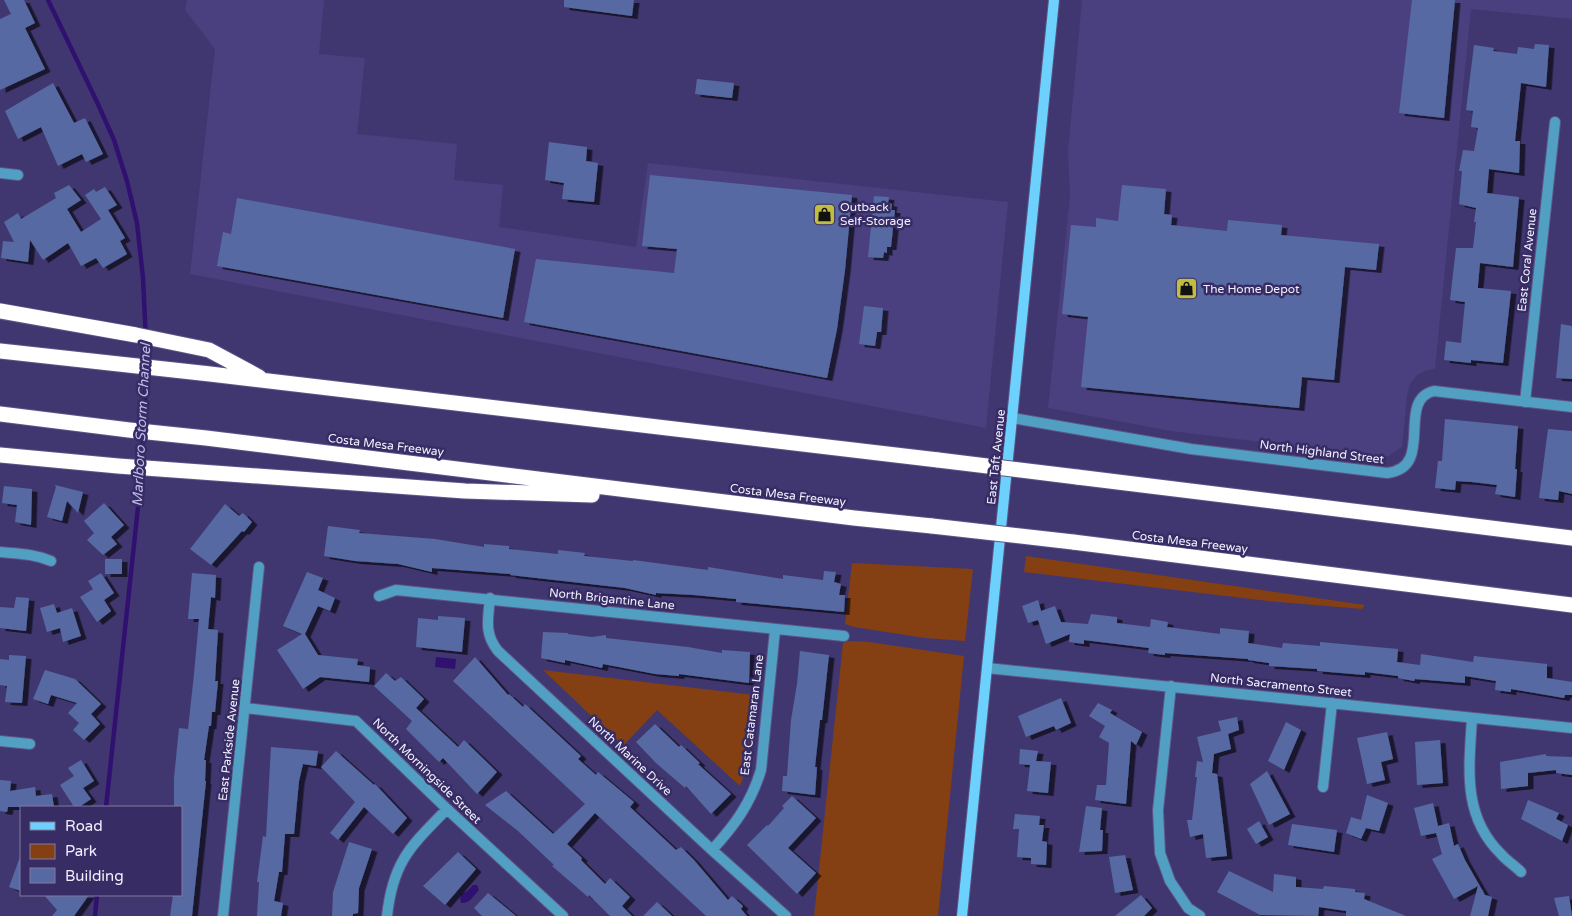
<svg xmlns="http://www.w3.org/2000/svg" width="1572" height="916" viewBox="0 0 1572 916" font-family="'Varela Round',sans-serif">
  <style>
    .built { fill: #4a3f7f }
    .green { fill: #843f12 }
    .water { fill: #301170 }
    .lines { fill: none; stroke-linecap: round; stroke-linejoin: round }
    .stream { stroke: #301170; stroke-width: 4.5 }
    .building { fill: #5669a2; filter: url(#shadow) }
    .street-casing { stroke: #5d5587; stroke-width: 12 }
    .secondary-casing { stroke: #5d5587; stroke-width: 12 }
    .highway-casing { stroke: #5d5587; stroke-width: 17 }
    .street { stroke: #51a0c3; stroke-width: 10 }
    .secondary { stroke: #6dd1fe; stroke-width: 10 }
    .highway { stroke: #fff; stroke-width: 15 }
    .highway-bridge-casing { stroke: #5d5587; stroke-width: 17; stroke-linecap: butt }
    .highway-bridge { stroke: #fff; stroke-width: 15 }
    .labels { text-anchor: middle; stroke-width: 5; stroke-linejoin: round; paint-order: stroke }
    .poi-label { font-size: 12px; fill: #f1f0fe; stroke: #372c64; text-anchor: start }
    .street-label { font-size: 12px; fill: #f1f0fe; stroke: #372c64 }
    .water-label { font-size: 14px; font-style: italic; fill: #c1bcee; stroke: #372c64 }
  </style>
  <defs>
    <filter id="shadow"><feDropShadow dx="5.5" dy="3" stdDeviation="0" flood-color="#0009"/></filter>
  </defs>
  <rect width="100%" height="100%" fill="#413770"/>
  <path class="built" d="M187,0H324L319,54L365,58L357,134L457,144L454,180L503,185L499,227L636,247L648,163L1008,202L986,428L190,274L215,49L185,10Z
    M1082,0H1572V19L1471,9L1435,369L1427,370L1417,375L1410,384L1407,396L1402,447L1387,457L1171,431L1048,408L1070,196L1068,151Z"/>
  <path class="green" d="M1026,556L1365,605L1362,609L1268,601L1024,572Z
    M852,563L973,569L965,641L925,638L854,627L845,624Z
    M848,641L869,642L964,656L938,916H814L843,643Z
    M543,670L754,695L746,768L740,786L657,710L623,746Z"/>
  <path class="water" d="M436,657L456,659L455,669L435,667Z
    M473,885H477L479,890C473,896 470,904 461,903L460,899L461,894L467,891Z"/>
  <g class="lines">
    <path class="stream" d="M48,0L97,102L114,140L127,181L137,223L143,278L147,362L141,479L106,807
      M95,916L97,895"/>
  </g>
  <path class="building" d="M4,0H24L35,23L25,28L45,69L0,90V19L11,14Z
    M564,0H634L632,16L564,7Z
    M1412,0H1455L1444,118L1399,113Z
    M1535,44L1549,45L1546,87L1521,83L1515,141H1520L1519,173L1489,169L1487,193L1519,197L1513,267L1480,263L1478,285V288L1511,291L1503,363L1471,360V363L1444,360L1446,341L1461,343L1465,302L1450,300L1456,248H1473L1476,222H1474L1476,208L1459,204L1462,171H1459L1463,150L1474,151L1478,128L1471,127L1473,111L1466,110L1474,45L1494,48L1493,51L1517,54L1518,47L1534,49Z
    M697,79L734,83L732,98L695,94Z
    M53,83L74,123L85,118L103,154L86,162L82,154L58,166L41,127L18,139L5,111Z
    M549,142L587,147L586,161L598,163L594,202L562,199L564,183L545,180Z
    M650,175L852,195L845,270L837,329L827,378L524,322L536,259L674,273L677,249L642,246Z
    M69,185L81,200L67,209L81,232L101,219L85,195L94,189L96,192L105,187L117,205L108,210L125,238L120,241L127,254L103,268L96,258L81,266L68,243L43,260L30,240L28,262L1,258L3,241L14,242L4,222L18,213L21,219L56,198L54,193Z
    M1122,185L1166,189L1164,214L1172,215L1171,225L1227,231L1228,220L1282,225L1281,235L1379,244L1376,270L1345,267L1334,380L1302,377L1299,408L1081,387L1088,317L1062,314L1071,225L1096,227V218L1118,221Z
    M874,196L889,197L888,203L892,204L891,210H895L891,247H887V253L884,252L883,258L868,257Z
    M237,198L515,249L503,318L217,266L223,232L231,234Z
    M864,306L883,308L881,332H877L875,346L859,344Z
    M1561,324L1572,326V379L1556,378Z
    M1445,419L1518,426L1515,469H1517L1515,497L1495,494L1497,485L1472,482L1456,481L1455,490L1435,488L1438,461H1442Z
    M1548,429L1572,431V494L1559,491L1558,500L1539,498Z
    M55,485L83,492L78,513L67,501L62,521L47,517L56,487Z
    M4,486L32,489L31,525L15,522L17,505L2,503Z
    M104,503L124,525L111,537L117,544L103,555L87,540L94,533L84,521Z
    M225,504L239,516L243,513L252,522L244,532L242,531L211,565L190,549Z
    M328,526L360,530L359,533L435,539L484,547V544L509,546V549L558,554V550L585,553L584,556L633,561V560L708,570V567L783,579V575L823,580L824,571L836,572L834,582L841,584L839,595H845L844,612L736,602V599L694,595L656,593V595L625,588L510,575L511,574L432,568V572L398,564L355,561L324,556Z
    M105,559H122V574H105Z
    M307,572L323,578L318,590L335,598L330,611L318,606L305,634L318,655L358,659L357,665L370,667L369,682L320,677L303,689L277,650L302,634L283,626Z
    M101,573L114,593L104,600L111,611L97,622L80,597L93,589L88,581Z
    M192,573L216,575L215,598L211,597L208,629L218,630L215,681H218L215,712H212L211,726H209L204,760H206L205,781H206L192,916H170L173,895H181V807H174V778L179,728L188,729L194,674L199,619H188Z
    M16,597L29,598L26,631L0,628V607L14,608Z
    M1038,600L1041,611L1055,606L1061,622L1088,624L1091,614L1117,617V623L1150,627L1151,619L1168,622L1167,627L1220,634V628L1249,631L1248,643L1282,648L1283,643L1320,646V642L1398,649L1397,662L1420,665L1421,654L1473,662L1474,656L1547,664V678L1572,682V695H1565L1564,698L1511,689V692L1495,690L1496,681L1465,676V683L1415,679L1414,681L1398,678V676L1365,672V675L1317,671V669L1269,666V663L1248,660V659L1165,653V655L1148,653L1149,648L1084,640V644L1069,642L1070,634L1046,644L1038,620L1028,623L1022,606Z
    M54,604L57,613L72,608L81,636L63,642L60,628L47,632L40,608Z
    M438,616L465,618L462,652L416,647L418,618L438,620Z
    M543,632L568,633V634L592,637L606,635V638L688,647L722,653V650L750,652L749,683L679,674V676L655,674L603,664L602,668L565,660V663L541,658Z
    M800,651L829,655L822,720H820L815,767H817L815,795L782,791L783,776H787L791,720L797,684Z
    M9,655L26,656L22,703L5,702L7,686L0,685V659L9,660Z
    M475,657L508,695L509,694L523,707L525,704L581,756L578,759L596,775L598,772L634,802L630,807L676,850L681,847L694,860L728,900L732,896L743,906L741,909L747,916H706L595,813L567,844L582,858L581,860L605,884L610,878L630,897L622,906L632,916H610L589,895L588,897L552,866L554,865L518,831L485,805L506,791L553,834L585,804L453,681Z
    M45,670L75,679L101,704L91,714L100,724L84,740L73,730L79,723L68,713L77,703L51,695L48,704L33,699Z
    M386,673L395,681L401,677L424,699L416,708L458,747L464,740L497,772L477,794L443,758L439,762L406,729L412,721L374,686Z
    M1061,698L1071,723L1056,730L1054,726L1026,737L1018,716Z
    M1098,703L1112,710L1110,713L1142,732L1136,745L1131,741L1126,804L1095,800L1097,785H1106L1109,743L1099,737L1105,726L1089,716Z
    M1237,717L1239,730L1228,734L1231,749L1214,754L1212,773L1217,774L1227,856L1206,858L1203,834L1190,837L1187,820H1192L1197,777H1195L1197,761L1203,762L1197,737L1221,731L1218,721Z
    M1286,722L1301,730L1284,770L1268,761Z
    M655,724L679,747L681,745L700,763L698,764L731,794L711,814L686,786L685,788L656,763L636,742Z
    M1387,732L1393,759L1381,762L1385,780L1367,784L1357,738Z
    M1440,740L1443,783L1417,785L1415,742Z
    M271,747L318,751L316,766L303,764L299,781L294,834H285L282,872H279L274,901L283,903L281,916H257L259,882H257L263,836L266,837Z
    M1020,749L1038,751L1036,761L1051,762L1048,793L1027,791L1030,765L1019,764Z
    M336,751L374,785L375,784L407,818L393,834L364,807L338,840L330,833L355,802L321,767Z
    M1546,754V756L1572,757V775L1556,773V770L1528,773V786L1501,789L1500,762Z
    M81,760L94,781L83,788L91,799L79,807H74L60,785L74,776L68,768Z
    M1267,771L1290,814L1269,825L1250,784Z
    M0,780L11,781L10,791L35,787L36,796L52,794L54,807H8L7,812L0,811Z
    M1367,795L1388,803L1379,831L1366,828L1361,839L1346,833L1351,817L1361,820Z
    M792,796L816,818L788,848L816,873L797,894L747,845L767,825L768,826L784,808L782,806Z
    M1528,800L1559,813L1556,819L1568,825L1562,841L1521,819Z
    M1433,803L1438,826L1449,823L1454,846L1458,844L1465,860L1485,895L1492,897L1488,916H1470L1478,886L1454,899L1432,859L1442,854L1436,833L1421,836L1414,808Z
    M1086,806L1102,808L1100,830H1103L1102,851L1079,852Z
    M1015,814L1040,816L1039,825H1044L1042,841L1047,842L1046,865L1031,864V858L1017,857L1019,829H1013Z
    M1259,821L1268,837L1256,844L1247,829Z
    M1292,824L1337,830L1334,852L1288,845Z
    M349,842L372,849L359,888L358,913L353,914V916H332L333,892Z
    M458,852L476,869L445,905L423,886Z
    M1125,855L1133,890L1115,893L1109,857Z
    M20,857L21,858V891L9,887Z
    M1229,871L1273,892L1274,874L1296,877V887L1323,889L1324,886L1355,889V892L1365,893L1364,899L1406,916H1346V911L1319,907L1318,916L1260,915L1217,892Z
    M488,893L516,916H482L474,908Z
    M44,895H89L74,916H52L57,910Z
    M1141,895L1152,908L1144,916H1115Z
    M1569,896L1572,916H1559L1554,898Z
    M657,902L672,916H643Z"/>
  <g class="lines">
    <defs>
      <path id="street" d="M0,173L18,175
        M1525,402L1555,122
        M1012,418L1191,449L1387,473C1436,468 1395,400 1434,391L1572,407
        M0,552C18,554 35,554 51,561
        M379,596L396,590L844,636
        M490,598C488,619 484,634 498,651L712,850L786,916
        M987,668L1572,728
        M1171,686L1158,810L1160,853L1170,881L1188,908L1200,916
        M245,708L356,721L447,809L563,916
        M1472,718C1469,768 1462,816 1501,854C1507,861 1515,866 1521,872
        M0,741L30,744
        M1323,787L1332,703
        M712,850C735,825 751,803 761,770L775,630
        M223,916L259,567
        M387,916C393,861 411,846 447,809"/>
      <path id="secondary" d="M962,916L1054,0"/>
      <path id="highway" d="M0,311L136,335L209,350L259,377
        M0,351L210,374L938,460
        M0,414L129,430L206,438L854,518L932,526
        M0,455L118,466L465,491L592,495
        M1077,477L1572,538
        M1073,542L1572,605"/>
    </defs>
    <use href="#street" class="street-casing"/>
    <use href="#secondary" class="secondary-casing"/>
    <use href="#highway" class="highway-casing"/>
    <use href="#street" class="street"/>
    <use href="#secondary" class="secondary"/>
    <use href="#highway" class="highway"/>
    <defs>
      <path id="highway-bridge" d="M938,460L1077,477
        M932,526L1073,542"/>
    </defs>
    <use href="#highway-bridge" class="highway-bridge-casing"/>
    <use href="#highway-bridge" class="highway-bridge"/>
  </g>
  <defs>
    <symbol id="shop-square" viewBox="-11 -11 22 22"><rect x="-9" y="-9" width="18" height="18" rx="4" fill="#bfbe41" stroke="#372c64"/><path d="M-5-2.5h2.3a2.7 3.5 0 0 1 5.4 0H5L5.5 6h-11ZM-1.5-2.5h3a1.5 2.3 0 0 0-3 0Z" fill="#111"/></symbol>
  </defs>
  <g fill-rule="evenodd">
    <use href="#shop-square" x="812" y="202" width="25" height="25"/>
    <use href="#shop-square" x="1174" y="276" width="25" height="25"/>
  </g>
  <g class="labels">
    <g class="poi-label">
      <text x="840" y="211">Outback<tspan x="840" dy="14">Self-Storage</tspan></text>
      <text x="1203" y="293">The Home Depot</text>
    </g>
    <g class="street-label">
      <text transform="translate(1527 260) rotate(-84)" y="4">East Coral Avenue</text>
      <text transform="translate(386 445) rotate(7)" y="4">Costa Mesa Freeway</text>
      <text transform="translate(1322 452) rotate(7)" y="4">North Highland Street</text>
      <text transform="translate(996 457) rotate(-84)" y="4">East Taft Avenue</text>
      <text transform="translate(788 495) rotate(7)" y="4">Costa Mesa Freeway</text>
      <text transform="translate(1190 542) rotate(7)" y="4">Costa Mesa Freeway</text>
      <text transform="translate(612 599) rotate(6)" y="4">North Brigantine Lane</text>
      <text transform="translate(1281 685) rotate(6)" y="4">North Sacramento Street</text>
      <text transform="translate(752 715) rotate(-83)" y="4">East Catamaran Lane</text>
      <text transform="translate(229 740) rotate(-84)" y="4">East Parkside Avenue</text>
      <text transform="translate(630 756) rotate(43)" y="4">North Marine Drive</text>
      <text transform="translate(427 771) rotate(44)" y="4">North Morningside Street</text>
    </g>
    <g class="water-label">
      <text transform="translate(141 425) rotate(-87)" y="5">Marlboro Storm Channel</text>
    </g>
  </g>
  <rect x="20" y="806" width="162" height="90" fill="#372c64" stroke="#817aa2"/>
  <rect x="30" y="822" width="25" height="8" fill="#6dd1fe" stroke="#817aa2"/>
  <text x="65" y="831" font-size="15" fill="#f1f0fe">Road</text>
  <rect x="30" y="844" width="25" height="15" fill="#843f12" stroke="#817aa2"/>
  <text x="65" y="856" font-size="15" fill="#f1f0fe">Park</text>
  <rect x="30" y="868" width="25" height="15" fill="#5669a2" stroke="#817aa2"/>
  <text x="65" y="881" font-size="15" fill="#f1f0fe">Building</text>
</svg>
